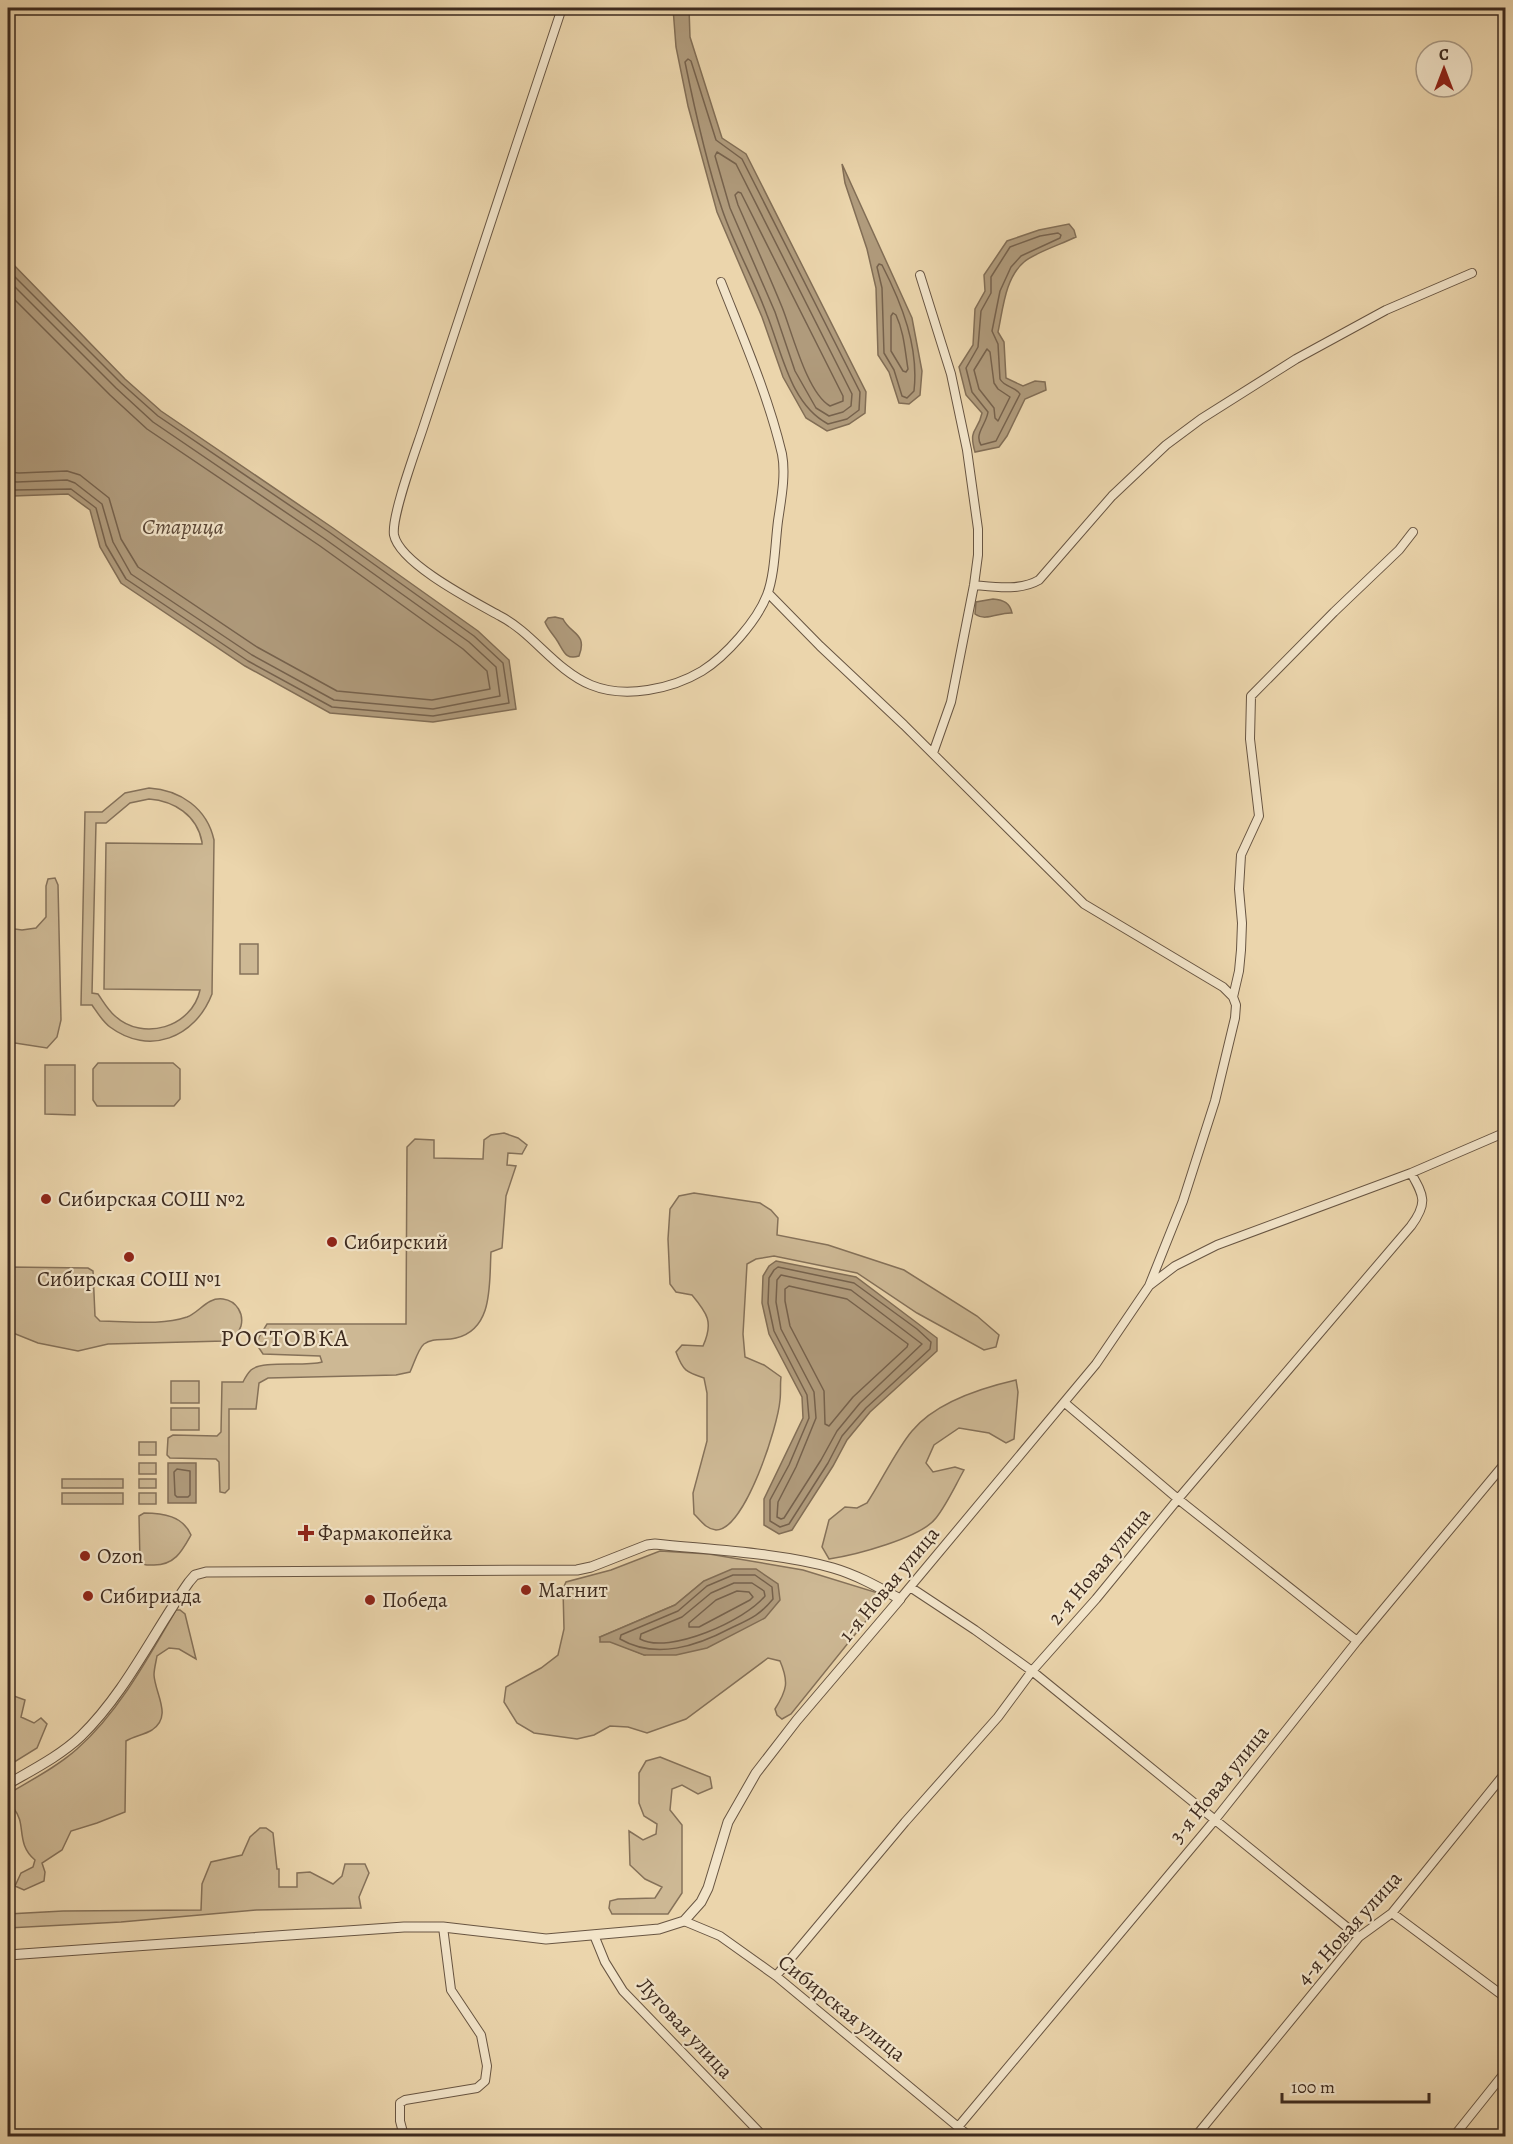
<svg xmlns="http://www.w3.org/2000/svg" width="1513" height="2144" viewBox="0 0 1513 2144" font-family="Alegreya,serif">
  <style>
    .green { fill: #cdb894; stroke: #857159; stroke-width: 1.5; fill-rule: evenodd }
    .water { fill: #b09b7c; stroke: #826e56; stroke-width: 1.5 }
    .lines { fill: none; stroke-linecap: round; stroke-linejoin: round }
    .shore { stroke: #76624d; stroke-width: 1.5 }
    .minor-casing { stroke: #685542; stroke-width: 10 }
    .tertiary-casing { stroke: #685542; stroke-width: 11 }
    .minor { stroke: #f2e4c9; stroke-width: 8 }
    .tertiary { stroke: #f2e4c9; stroke-width: 9 }
    .poi-dot { fill: #8f2418; stroke: #f2e4c9; stroke-width: 2 }
    .labels { text-anchor: middle; stroke-width: 4.5; stroke-linejoin: round; paint-order: stroke }
    .poi-label { font-size: 21px; fill: #3d2a1e; stroke: #f2e4c9; text-anchor: start }
    .street-label { font-size: 21px; fill: #3d2a1e; stroke: #f2e4c9 }
    .water-label { font-size: 22px; font-style: italic; fill: #5a4636; stroke: #f2e4c9 }
    .quarter-label { font-size: 24px; letter-spacing: 1.5px; fill: #3d2a1e; stroke: #f2e4c9 }
  </style>
  <rect width="100%" height="100%" fill="#ebd5ac"/>
  <filter id="stains"><feTurbulence type="fractalNoise" baseFrequency=".00333" numOctaves="4"/><feColorMatrix values="0 0 0 0 .2 0 0 0 0 .09 0 0 0 0 .02 0 0 0 .5 -.17"/></filter>
  <radialGradient id="worn" r=".72"><stop offset=".6" stop-color="#630" stop-opacity="0"/><stop offset="1" stop-color="#630" stop-opacity=".3"/></radialGradient>
  <path class="green" d="M149,788C180,790 207,808 214,840L212,994C195,1038 149,1056 110,1027C102,1021 97,1012 92,1005H81L85,812H102L125,793ZM149,799C174,801 197,815 202,842V844L106,843L104,989L200,990C192,1027 143,1042 115,1016C108,1010 103,1001 98,994L92,993L96,823H106L130,803Z
    M55,878L58,885L61,1020L57,1037L47,1048L15,1043L8,1045V928L22,930L36,928L46,917V886L48,879Z
    M240,944H258V974H240Z
    M98,1063H173L180,1069V1099L174,1106H97L93,1100V1069Z
    M45,1065H75V1115L45,1114Z
    M504,1133L518,1138L527,1145L522,1154L508,1153L507,1165L516,1166L506,1196L502,1248L491,1252C489,1283 494,1329 456,1338C445,1341 433,1337 424,1344C418,1349 414,1364 410,1372L396,1375L268,1378L259,1383L256,1409H229V1489L225,1493L220,1492L219,1462L216,1459L170,1458L167,1455L168,1438L173,1435L217,1436L221,1432L222,1382H243C245,1378 248,1373 251,1370C262,1360 305,1367 322,1362L320,1356L263,1354L257,1345L259,1337L267,1324H406L407,1147L415,1139L434,1140V1158L483,1159L484,1140L491,1135Z
    M694,1193L760,1203L771,1210L778,1218L777,1235L828,1245L904,1270L977,1316L999,1335L996,1347L984,1350L917,1313L857,1273L774,1256L756,1259L747,1264L743,1334L745,1357L764,1365L781,1377C780,1384 781,1393 780,1400C778,1426 745,1530 716,1530C706,1529 701,1521 694,1514L693,1493L707,1441V1393L704,1378C686,1372 683,1371 676,1352L682,1345L703,1346C714,1322 707,1313 692,1295L676,1292L670,1284L668,1239L670,1209L679,1196Z
    M8,1267L88,1268L93,1271L95,1316L100,1321C128,1321 160,1326 187,1317C200,1312 207,1297 223,1299C237,1301 244,1314 241,1326C239,1334 232,1338 225,1341L108,1344L78,1351L38,1343L8,1331Z
    M1016,1380L1018,1392L1014,1439L1006,1443L989,1433L959,1428L934,1445L926,1463L933,1472L955,1467L964,1470C955,1486 947,1504 936,1518C921,1538 855,1555 829,1559L822,1547L829,1520L845,1507L857,1508L867,1503C881,1482 896,1450 912,1431C935,1403 981,1388 1016,1380Z
    M171,1381H199V1403H171Z
    M171,1408H199V1430H171Z
    M156,1442V1455H139V1442Z
    M139,1463H156V1474H139Z
    M62,1479H123V1488H62Z
    M139,1479H156V1488H139Z
    M62,1493H123V1504H62Z
    M139,1493H156V1504H139Z
    M144,1513C163,1513 183,1516 191,1535C182,1551 175,1565 154,1565C148,1565 145,1566 140,1562L139,1516Z
    M660,1551L709,1554L803,1570L878,1593L882,1601L791,1714L782,1719L777,1715L775,1709C787,1690 789,1682 780,1661L768,1658L686,1719L647,1733L628,1727L610,1726L594,1735L577,1739L534,1733L517,1723L504,1702L506,1687L541,1668L558,1655L564,1629L563,1589L566,1582L611,1570ZM704,1581L645,1655L600,1637L675,1605Z
    M176,1610H180L185,1614L196,1659L179,1649L169,1648L157,1656C156,1662 154,1669 154,1675C155,1694 173,1716 152,1730C144,1735 134,1736 126,1741L125,1812L97,1823L71,1831L62,1850L42,1863L45,1872L44,1881L24,1890L15,1886L21,1873L33,1867L35,1860C15,1843 27,1824 14,1809L8,1812V1794C31,1780 57,1767 77,1749C119,1712 148,1658 176,1610Z
    M8,1687L11,1695L25,1700L21,1717L34,1723L41,1718L47,1724L37,1748L8,1766Z
    M660,1757L710,1777L712,1788L698,1794L682,1785L672,1789L670,1810L682,1825V1893L668,1914H612L609,1908L610,1901L618,1899L655,1898L662,1887L645,1879L630,1865L629,1831L643,1840L656,1834L657,1824L644,1816L639,1803V1773L646,1761Z
    M260,1828H266L273,1833L277,1869H279V1887H297V1873L310,1872L333,1884L342,1876L345,1864H365L369,1873L359,1897L361,1908L256,1910L121,1922L8,1928V1914L63,1911L201,1910L202,1884L211,1862L242,1855L250,1837Z"/>
  <path class="water" d="M673,8H689L690,37L722,138L746,154L866,392L865,413L849,424L827,431L806,418L783,377L762,317L717,212L688,106L676,47Z
    M842,164L912,318L922,371L920,395L909,404L899,403L889,372L878,355L876,288L867,249L845,183Z
    M1069,224L1074,230L1076,237C1062,244 1034,253 1024,262C1005,278 1003,309 998,332L1004,342L1006,378L1023,386L1035,381L1045,382L1046,390L1025,399L1007,436L999,447L975,452C968,427 978,433 982,413L966,395L959,367L973,345L975,309L985,291L984,275L1007,241L1039,230Z
    M8,259L125,379L161,411L333,528L478,631L509,660L516,709L433,722L330,713L245,666L121,583L100,547L90,510L68,494L13,496L8,493Z
    M993,599C1004,600 1010,603 1012,613C999,612 986,622 975,614L976,602Z
    M555,617L563,619C570,634 588,633 579,656C566,660 564,652 558,642C554,635 548,630 545,622L548,618Z
    M776,1261L856,1277L937,1338V1351L870,1412L847,1440L833,1466L792,1530L779,1534L764,1525V1499L803,1418L802,1397L769,1334L762,1303L763,1276L769,1266Z
    M168,1463H196V1503H168Z
    M732,1569H756L778,1584L780,1600L765,1618L707,1648L676,1655H644L610,1642H600V1637L675,1605L704,1581Z"/>
  <g class="lines">
    <path class="shore" d="M688,59L691,61L716,140L742,159L860,392L859,410L847,419L828,424C790,404 782,352 767,315C754,279 734,245 722,209C706,162 695,111 685,62Z
      M717,152L736,164L852,394L851,406L843,412L829,416L816,408L795,371L775,312L730,208L715,156Z
      M738,192L741,193L843,396V401L830,406C807,393 792,332 782,307C768,273 753,239 738,205L735,195Z
      M1058,233L1061,235L1060,238L1021,256L1011,267L1000,291L992,331L998,344L1000,379C1004,387 1016,387 1020,394L996,441L981,445C974,434 986,425 988,412L972,392L966,368L978,347L981,311L991,293V277L1010,247L1040,236Z
      M879,264L882,265C902,304 919,347 914,391L907,398L902,396L894,370L884,353L882,288L877,267Z
      M8,270L121,383L158,416L329,532L474,636L503,663L509,703L433,716L332,707L248,661L126,579L106,545L96,508L71,489L15,490L8,488
      M8,280L116,388L153,422L325,539L469,642L496,667L500,696L433,709L334,700L252,655L131,574L113,542L102,504L75,483L67,480L17,482L8,481
      M8,293L110,395L147,429L320,546L463,649L487,671L490,689L432,700L337,691L257,647L138,567L121,539L109,498L80,475L67,471L19,473L8,472
      M893,313L896,315C904,332 905,351 908,369L906,372L903,371L891,351V316Z
      M987,349L990,352L994,383L998,389L1010,397L998,421L995,418L994,408L979,389L974,370Z
      M778,1267L854,1283L917,1329L931,1342L930,1349L866,1408L842,1436L828,1463L789,1524L780,1527L770,1521V1500L789,1465L809,1418L807,1395L774,1331L768,1303L769,1278L774,1270Z
      M781,1275L851,1290L922,1344L860,1403L837,1431L821,1460L784,1518L781,1519L777,1517L778,1502L796,1467L816,1418L814,1392L781,1329L776,1302L777,1280Z
      M789,1286L847,1299L908,1344L907,1347L853,1397L829,1426L825,1424L824,1391L790,1326L785,1301V1289Z
      M177,1469L190,1471V1495L188,1497H177L175,1495L174,1472Z
      M733,1575H755L772,1587L773,1599C760,1615 750,1619 731,1628C697,1646 656,1660 620,1639L621,1635L678,1611L707,1586Z
      M734,1583H752L764,1591L765,1596C746,1620 669,1655 640,1639L641,1634L682,1617L711,1593Z
      M737,1591L749,1592L753,1597L750,1600L699,1627H689V1623L716,1600Z"/>
    <defs>
      <path id="minor" d="M562,8C516,147 469,285 424,425C417,447 391,516 394,535C400,564 475,602 500,616C533,633 555,670 591,685C625,699 672,689 702,671C726,656 757,621 767,595C775,574 775,544 778,521C781,500 786,475 782,454C768,395 743,338 721,282
        M920,275L951,374L967,450L978,529V555L974,585L951,702L933,753
        M974,585C995,587 1020,591 1039,580L1112,496L1166,445L1201,419L1296,359L1386,310L1472,273
        M768,593L820,646L904,725L1084,904L1223,987L1233,997L1236,1005L1235,1018L1215,1101L1183,1201L1149,1286L1096,1364L900,1599
        M1233,997L1239,971L1241,950L1242,923L1239,889L1241,855L1259,816L1250,739L1251,696L1334,612L1399,550L1413,532
        M1150,1285L1175,1266L1217,1245L1411,1173L1506,1132
        M1065,1403L1178,1499L1357,1641
        M910,1587L975,1630L1032,1671L1359,1937
        M1392,1913L1506,1998
        M684,1921L720,1936L776,1976L969,2136
        M594,1935L605,1962L623,1991L763,2136
        M776,1976L905,1822L998,1717L1032,1671L1096,1599L1178,1499L1411,1226C1428,1203 1424,1196 1411,1173
        M958,2127L1214,1821L1357,1641L1506,1462
        M404,2136L400,2121V2103L405,2100L477,2088L485,2081L487,2066L481,2035L451,1990L443,1927
        M1196,2136L1359,1937L1392,1913L1506,1772
        M1454,2136L1506,2071"/>
      <path id="tertiary" d="M8,1784C32,1770 60,1756 81,1736C126,1692 153,1633 189,1582L195,1575L206,1572L577,1570L591,1567L647,1545L655,1544C712,1550 780,1553 833,1568C857,1575 878,1587 900,1599L797,1720L756,1773L728,1822L708,1888L701,1902L684,1921L659,1929L546,1939L443,1927H404L8,1955"/>
    </defs>
    <use href="#minor" class="minor-casing"/>
    <use href="#tertiary" class="tertiary-casing"/>
    <use href="#minor" class="minor"/>
    <use href="#tertiary" class="tertiary"/>
  </g>
  <g class="poi-dot">
    <circle cx="46" cy="1199" r="6"/>
    <circle cx="332" cy="1242" r="6"/>
    <circle cx="129" cy="1257" r="6"/>
    <path d="M303 1524h6v6h6v6h-6v6h-6v-6h-6v-6h6z"/>
    <circle cx="85" cy="1556" r="6"/>
    <circle cx="526" cy="1590" r="6"/>
    <circle cx="88" cy="1596" r="6"/>
    <circle cx="370" cy="1600" r="6"/>
  </g>
  <g class="labels">
    <g class="poi-label">
      <text x="58" y="1206">Сибирская СОШ №2</text>
      <text x="344" y="1249">Сибирский</text>
      <text x="129" y="1286" text-anchor="middle">Сибирская СОШ №1</text>
      <text x="318" y="1540">Фармакопейка</text>
      <text x="97" y="1563">Ozon</text>
      <text x="538" y="1597">Магнит</text>
      <text x="100" y="1603">Сибириада</text>
      <text x="382" y="1607">Победа</text>
    </g>
    <g class="street-label">
      <text transform="translate(1099 1566) rotate(-50)" y="7">2-я Новая улица</text>
      <text transform="translate(889 1584) rotate(-50)" y="7">1-я Новая улица</text>
      <text transform="translate(1219 1784) rotate(-51)" y="7">3-я Новая улица</text>
      <text transform="translate(1349 1928) rotate(-48)" y="7">4-я Новая улица</text>
      <text transform="translate(842 2008) rotate(39)" y="7">Сибирская улица</text>
      <text transform="translate(685 2028) rotate(47)" y="7">Луговая улица</text>
    </g>
    <g class="water-label">
      <text x="183" y="534">Старица</text>
    </g>
    <g class="quarter-label">
      <text x="285" y="1346">РОСТОВКА</text>
    </g>
  </g>
  <rect width="1513" height="2144" fill="none" stroke="#ebd5ac" stroke-width="30"/>
  <rect x="9" y="9" width="1495" height="2126" fill="none" stroke="#3d2a1e" stroke-width="3"/>
  <rect x="15" y="15" width="1483" height="2114" fill="none" stroke="#3d2a1e" stroke-width="1.5"/>
  <g transform="translate(1444 69)"><circle r="28" fill="#f2e4c9" stroke="#aa9a85" stroke-width="1.5"/>
  <path d="M0-4.5L10 22L0 15L-10 22Z" fill="#8f2418"/>
  <text y="-9" font-size="16" font-weight="bold" text-anchor="middle" fill="#3d2a1e">С</text>
  </g>
  <path d="M1282 2093v9h147v-9" fill="none" stroke="#3d2a1e" stroke-width="3"/>
  <text x="1291" y="2093" font-size="18" fill="#3d2a1e" stroke="#f2e4c9" stroke-width="4.5" paint-order="stroke">100 m</text>
  <rect width="100%" height="100%" filter="url(#stains)"/>
  <rect width="100%" height="100%" fill="url(#worn)"/>
</svg>
